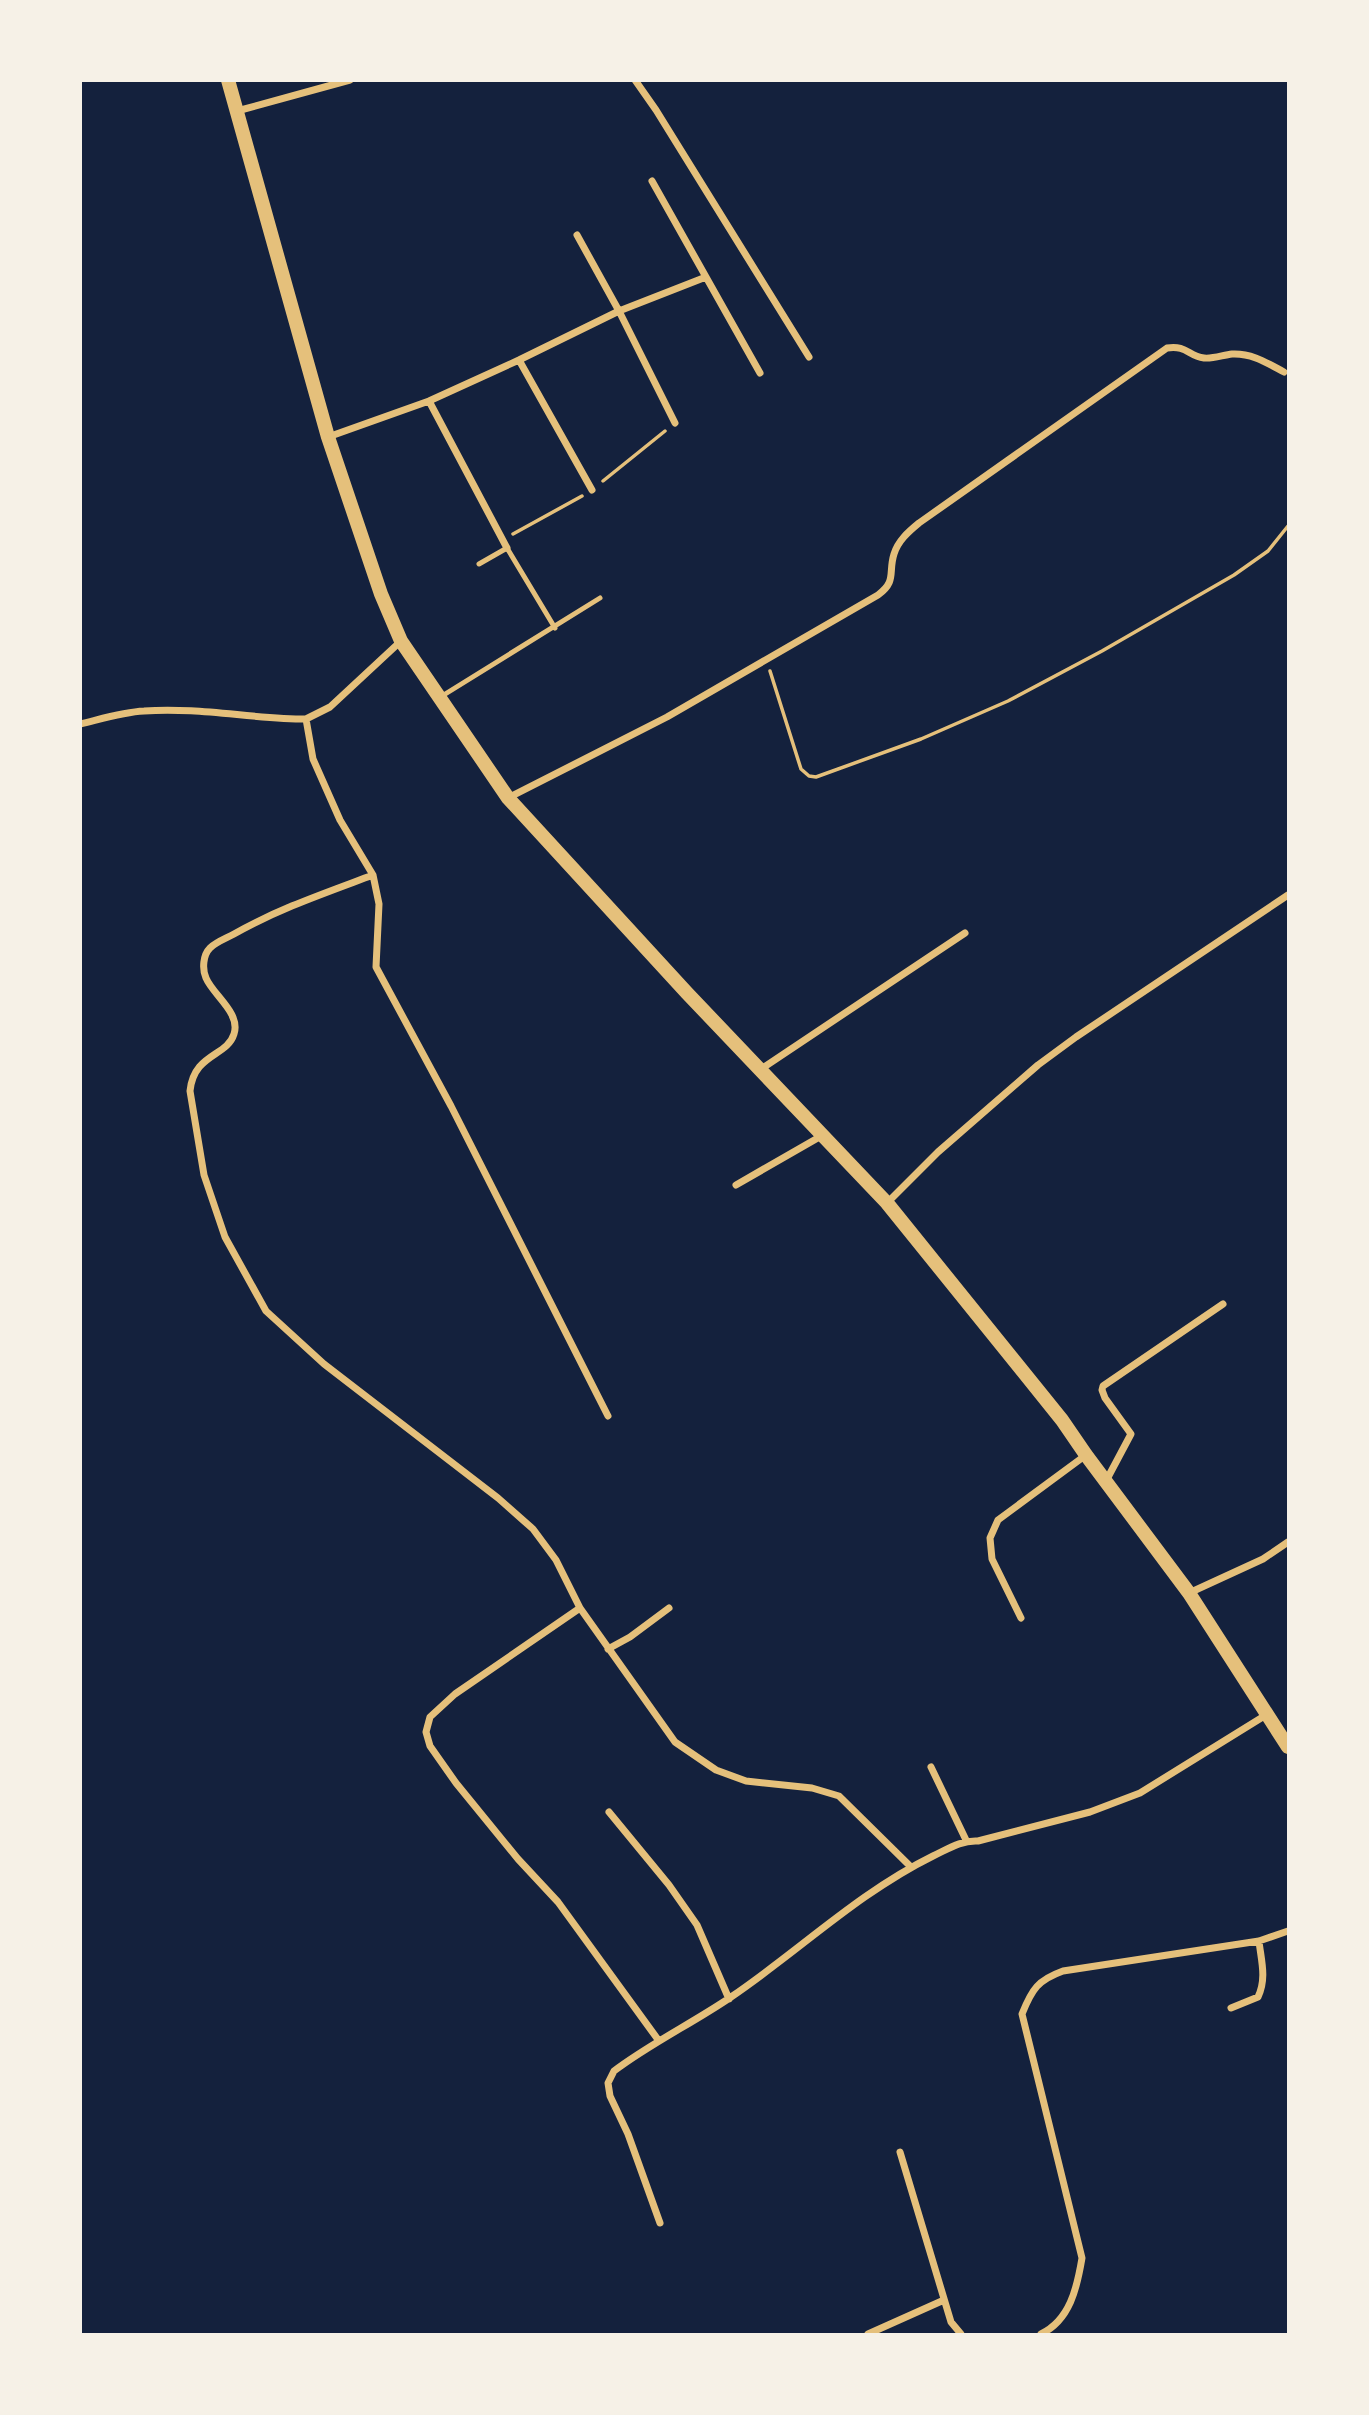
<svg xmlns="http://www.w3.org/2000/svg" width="1369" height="2415" viewBox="0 0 1369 2415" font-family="'PT Sans Narrow',sans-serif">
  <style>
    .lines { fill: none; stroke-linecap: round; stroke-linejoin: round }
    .path { stroke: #e5c07b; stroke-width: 3.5 }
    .service { stroke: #e5c07b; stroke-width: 5 }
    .minor { stroke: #e5c07b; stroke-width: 7 }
    .secondary { stroke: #e5c07b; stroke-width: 14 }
  </style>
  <rect width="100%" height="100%" fill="#14213d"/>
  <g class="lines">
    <path class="path" d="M603,481L665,431
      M513,534L582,496
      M770,671L801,769L809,776L816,777L921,739L1008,701L1102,651L1234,575L1268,551L1288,526"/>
    <path class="service" d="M479,564L507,548L555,628
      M442,696L600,598"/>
    <path class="minor" d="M635,80L656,110L809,357
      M237,111L350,80
      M652,181L760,373
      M577,235L619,311L675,423
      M519,360L592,490
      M429,401L507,548
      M328,437L429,401L519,360L619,311L706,277
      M401,641L330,707L306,719L313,759L340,820L373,875L379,904L376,967L451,1106L608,1416
      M80,724C101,719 123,712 144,711C199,707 252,719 306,719
      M508,798L667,717L878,595C897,581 888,573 894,554C898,541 908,532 919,523L1167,348C1187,345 1188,356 1204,358C1213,359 1223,355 1232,354C1252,353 1267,363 1284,372
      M373,875C325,893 278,909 234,934C227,938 216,942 210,948C203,955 202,969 206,978C213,995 241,1013 234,1034C227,1057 194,1053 190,1091L204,1175L225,1237L266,1311L324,1364L498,1498L533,1529L556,1560L580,1608L675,1742L716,1770L746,1781L812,1788L839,1796L911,1867
      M761,1069L965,933
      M736,1185L823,1135
      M887,1203L938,1152L1038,1065L1076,1037L1288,895
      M1106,1481L1131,1434L1105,1398L1102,1390L1103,1386L1223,1304
      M1189,1593L1263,1559L1288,1542
      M580,1608L455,1694L430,1717L426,1732L430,1746L456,1783L518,1859L558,1902L659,2041
      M1021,1618L992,1559L990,1538L998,1520L1086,1455
      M608,1649L630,1637L669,1608
      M931,1767L966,1840
      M609,1812L669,1885L697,1925L729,1999
      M1231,2008L1258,1997C1267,1978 1261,1960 1259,1941
      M900,2152L951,2322L961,2334
      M660,2223L628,2134L610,2096L608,2083L614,2071C651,2043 693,2023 731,1997C799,1951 858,1893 933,1856C948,1849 961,1840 978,1841L1090,1812L1140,1793L1266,1715
      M868,2334L944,2300
      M1041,2334C1070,2320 1077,2288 1082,2258L1022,2014C1032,1989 1038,1980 1063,1971L1259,1941L1288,1931"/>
    <path class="secondary" d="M228,80L328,437L381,594L401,641L508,798L687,993L887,1203L1062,1420L1086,1455L1189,1593L1288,1747"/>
  </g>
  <rect width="1369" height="2415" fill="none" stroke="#f6f1e7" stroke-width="164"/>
</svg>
